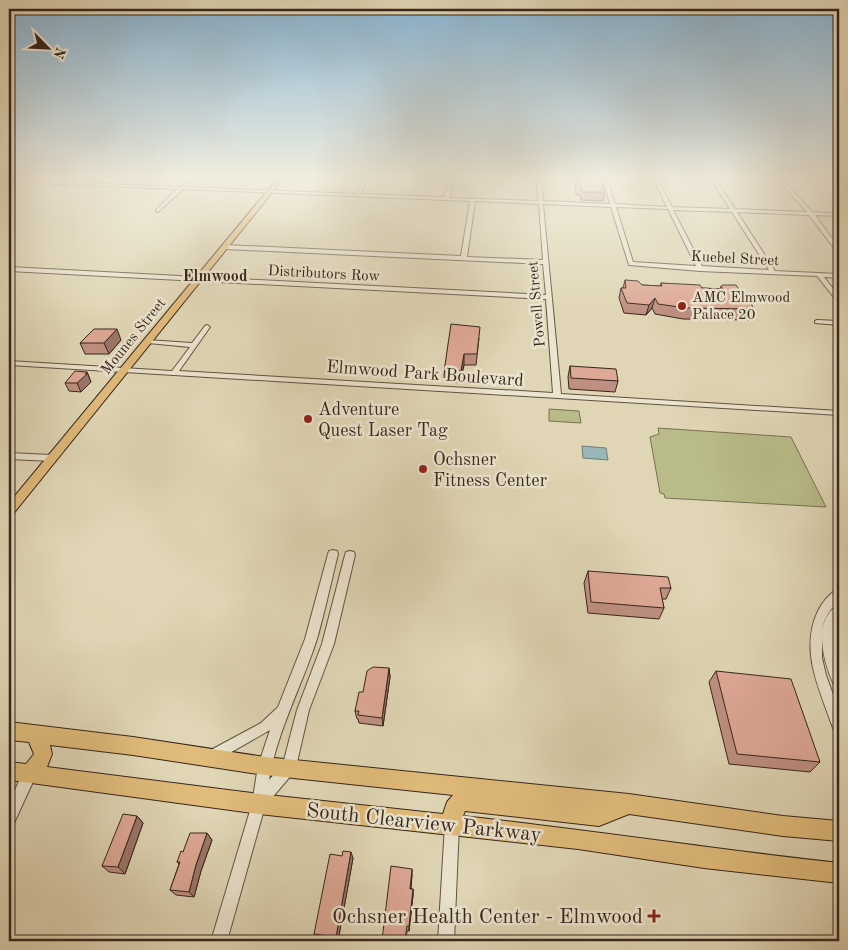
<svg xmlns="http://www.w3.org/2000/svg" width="848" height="950" viewBox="0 0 848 950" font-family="'Old Standard TT',serif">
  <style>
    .green { fill: #b9bc89; stroke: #787152 }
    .water { fill: #98b7b8; stroke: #717d7a }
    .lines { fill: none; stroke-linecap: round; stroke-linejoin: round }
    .minor-casing { stroke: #615242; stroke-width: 2 }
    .major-casing { stroke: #37261c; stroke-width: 2 }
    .highway-casing { stroke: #37261c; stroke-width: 2 }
    .minor { fill: #ebe4cf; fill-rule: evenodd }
    .major { fill: #e0bb7a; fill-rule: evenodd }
    .highway { fill: #e0bb7a; fill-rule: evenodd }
    .wall { fill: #bf9081; stroke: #37261c }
    .shaded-wall { fill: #9b7669; stroke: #37261c }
    .building { fill: #dea896; stroke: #37261c }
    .poi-dot { fill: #8f2418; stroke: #ebe4cf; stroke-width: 2 }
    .labels { text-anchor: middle; stroke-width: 5; stroke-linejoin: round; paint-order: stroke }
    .far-street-label { font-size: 15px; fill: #37261c; stroke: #ebe4cf }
    .far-poi-label { font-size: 15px; fill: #37261c; stroke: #ebe4cf; text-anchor: start }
    .far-quarter-label { font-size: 16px; font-weight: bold; fill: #37261c; stroke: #ebe4cf }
    .street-label { font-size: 18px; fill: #37261c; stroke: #ebe4cf }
    .poi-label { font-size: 18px; fill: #37261c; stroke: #ebe4cf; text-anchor: start }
    .near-street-label { font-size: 21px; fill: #37261c; stroke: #ebe4cf }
    .near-poi-label { font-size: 21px; fill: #37261c; stroke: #ebe4cf; text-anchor: end }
  </style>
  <rect width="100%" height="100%" fill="#e0d6b5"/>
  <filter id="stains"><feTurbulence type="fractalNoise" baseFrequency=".004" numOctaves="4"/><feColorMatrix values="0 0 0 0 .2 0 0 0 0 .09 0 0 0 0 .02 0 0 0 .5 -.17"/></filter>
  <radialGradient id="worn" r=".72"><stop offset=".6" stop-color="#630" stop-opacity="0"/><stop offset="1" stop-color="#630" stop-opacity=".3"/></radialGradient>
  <path class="green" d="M549,409L579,411L581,423L549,421Z
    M658,428L791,437L826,507L665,498L664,494L660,493L650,437L659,434Z"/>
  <path class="water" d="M582,446L606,448L608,460L583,458Z"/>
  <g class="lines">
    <defs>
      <path id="minor" d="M192,179H196L186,187L356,194L364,179H368L360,194L444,197L449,179H453L449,198L538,201L537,179H541L543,201L610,204L603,179H607L615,204L667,207L654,179H658L672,207L730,209L711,179H715L735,209L807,212L778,179H782L812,212L839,214V216L815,215L839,248V253L837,252L809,215L737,212L775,271L839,274V278L824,277L839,296V302L837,301L817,276L700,271L629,265L611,207L543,204L561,394L839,411V415L9,365V361L172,371L190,347L148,343L145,341L146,340L192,343L205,326L207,325L210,327L179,371L553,393L546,299L9,271V267L546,295L543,264L225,249L222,247L225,245L461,256L470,201L183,189L158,212L156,211V210L177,189L9,182V180L181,187ZM475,201L539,204L543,260L467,257ZM616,207L668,209L696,266L633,262ZM673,210L732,212L769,270L702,266Z
        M817,320L839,321V325L815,323V321Z
        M9,453L52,455L56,458L52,461L9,459Z
        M333,550L337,551L338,554C331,582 325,611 317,639C302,686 277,731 269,780L283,764L297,710L322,644L345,555L346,552L350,551L354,552L355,555L334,644L309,710L296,767L294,772L265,806L227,941H211L252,804L258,766L270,730L214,762L209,761L208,756L209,751L261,723L278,707L305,639L328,554L329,551Z
        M839,589V600C831,609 824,617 822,630C824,620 830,608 839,605V616L834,625L833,635L835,654L839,669V688L835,687C827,670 822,654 822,636V658L826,675L839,711V734L835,732L833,728C820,690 799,651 818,611C822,603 830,592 839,589Z
        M30,766L35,768L37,773L14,823L9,825V803L25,768Z
        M452,818L457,820L459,825L454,941H438L445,825L447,820Z"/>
      <path id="major" d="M277,179H283L13,514L9,515V503Z"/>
      <path id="highway" d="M9,722L133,737L265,757L629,794L783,816L839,821V841L783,836L629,814L599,826L465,811L463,816C589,830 713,849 839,863V883L704,868L578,849L259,814L9,780V762L26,764L34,754L29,742L9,740ZM50,745L133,755L265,775L453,795L447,802L443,814L259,794L47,767L52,754Z"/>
    </defs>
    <use href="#minor" class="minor-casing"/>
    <use href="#major" class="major-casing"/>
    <use href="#highway" class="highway-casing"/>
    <use href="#minor" class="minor"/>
    <use href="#major" class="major"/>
    <use href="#highway" class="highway"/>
  </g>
  <path class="wall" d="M576,179H601L605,192L603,201L581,200L580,195H576L575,185Z
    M625,280L642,285L660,286L661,283L702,288L720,289L721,286L754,309L750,320L683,319L655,314L652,308L646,315L624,313L619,298L621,288H623Z
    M479,338L476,365H464L460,382L445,381L444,376L445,365Z
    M121,340L109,354H85L80,343Z
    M570,366L618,381L615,392L569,389L568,377Z
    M87,372L91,382L81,392L69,391L65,383Z
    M588,571L671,588L666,599H662L664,608L659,619L588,613L584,583Z
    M389,668L390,677L383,726L359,723L358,719H357L355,711L363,692Z
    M716,671L820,762L810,772L729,764L709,682Z
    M137,816L143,823L125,874L109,872L102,866Z
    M207,833L212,840L201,871L194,897L176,895L170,890L179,864L177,862L183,852Z
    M353,858L338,941L316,939L314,934Z
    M412,875L411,889H413V895L409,931H407L406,941H382Z"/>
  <path class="shaded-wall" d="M655,298L652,308L646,315L649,305Z
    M117,329L121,340L109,354L104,343Z
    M464,354V365L460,382L461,371Z
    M87,372L91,382L81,392L77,383Z
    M389,668L390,677L383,726L382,718Z
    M137,816L143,823L125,874L118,867Z
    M207,833L212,840L201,871L194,897L189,892L196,865Z
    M351,852L353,858L338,941L336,937Z
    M412,869V875L410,895V889Z
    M413,889V895L409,931V926Z"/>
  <path class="building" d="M576,179H601L605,192H582L581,186H578Z
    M625,280L638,281L642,285L662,286L661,283L700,285L702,288L723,289L721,286L723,285H736L742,294H746L754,309L686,308L658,304L655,298L649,305L627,303L621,288H626Z
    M451,324L480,327L477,354H464L461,371L445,370V365Z
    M94,329H117L104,343H80Z
    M570,366L616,369L618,381L571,378Z
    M75,371L87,372L85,374H87L77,383H65Z
    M588,571L668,577L671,588H660L664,608L591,602Z
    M373,667L389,668L382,718L358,715L359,711H355L359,692H363L367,671Z
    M716,671L791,679L820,762L737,754Z
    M123,814L137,816L118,867L102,866Z
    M190,833H207L196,865L189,892L170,890L180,862H177L181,851L183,852Z
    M343,851L351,852L336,937L314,934L330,854L342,856Z
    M391,866L412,869L410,889H413L409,926H407L405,940L397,939L396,941L382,940Z"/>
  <linearGradient id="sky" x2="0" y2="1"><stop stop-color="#88b5d5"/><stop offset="0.57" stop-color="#f1edde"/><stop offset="1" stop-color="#f1edde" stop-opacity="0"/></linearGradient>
  <rect width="848" height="312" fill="url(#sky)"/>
  <g class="poi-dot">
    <circle cx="682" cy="306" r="5"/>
    <circle cx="308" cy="419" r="5"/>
    <circle cx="423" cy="469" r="5"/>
    <path d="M651.5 908.5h5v5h5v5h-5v5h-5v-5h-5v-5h5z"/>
  </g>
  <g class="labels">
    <g class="far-street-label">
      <text transform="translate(735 258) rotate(3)" y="5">Kuebel Street</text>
      <text transform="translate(324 273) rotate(3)" y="5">Distributors Row</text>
      <text transform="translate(536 304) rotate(-95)" y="5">Powell Street</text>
      <text transform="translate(133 336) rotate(-51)" y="5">Mounes Street</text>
    </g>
    <g class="far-poi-label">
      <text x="692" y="302">AMC Elmwood<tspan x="692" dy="17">Palace 20</tspan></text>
    </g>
    <g class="far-quarter-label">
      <text x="215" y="281">Elmwood</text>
    </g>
    <g class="street-label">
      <text transform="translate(425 373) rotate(4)" y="6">Elmwood Park Boulevard</text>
    </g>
    <g class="poi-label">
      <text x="318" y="415">Adventure<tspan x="318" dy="21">Quest Laser Tag</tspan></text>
      <text x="433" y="465">Ochsner<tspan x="433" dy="21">Fitness Center</tspan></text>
    </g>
    <g class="near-street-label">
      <text transform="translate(424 822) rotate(6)" y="7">South Clearview Parkway</text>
    </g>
    <g class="near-poi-label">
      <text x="643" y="923">Ochsner Health Center - Elmwood</text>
    </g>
  </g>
  <rect width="848" height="950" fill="none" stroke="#e0d6b5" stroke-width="30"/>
  <rect x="10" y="10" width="828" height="930" fill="none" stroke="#37261c" stroke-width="2.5"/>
  <rect x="15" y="15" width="818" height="920" fill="none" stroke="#37261c"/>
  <g transform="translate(48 48) rotate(114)" stroke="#ebe4cf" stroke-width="4" paint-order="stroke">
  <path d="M0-4L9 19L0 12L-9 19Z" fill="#37261c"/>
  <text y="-8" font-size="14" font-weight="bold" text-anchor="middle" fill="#37261c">N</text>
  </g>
  <rect width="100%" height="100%" filter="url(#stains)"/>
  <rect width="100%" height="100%" fill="url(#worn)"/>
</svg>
